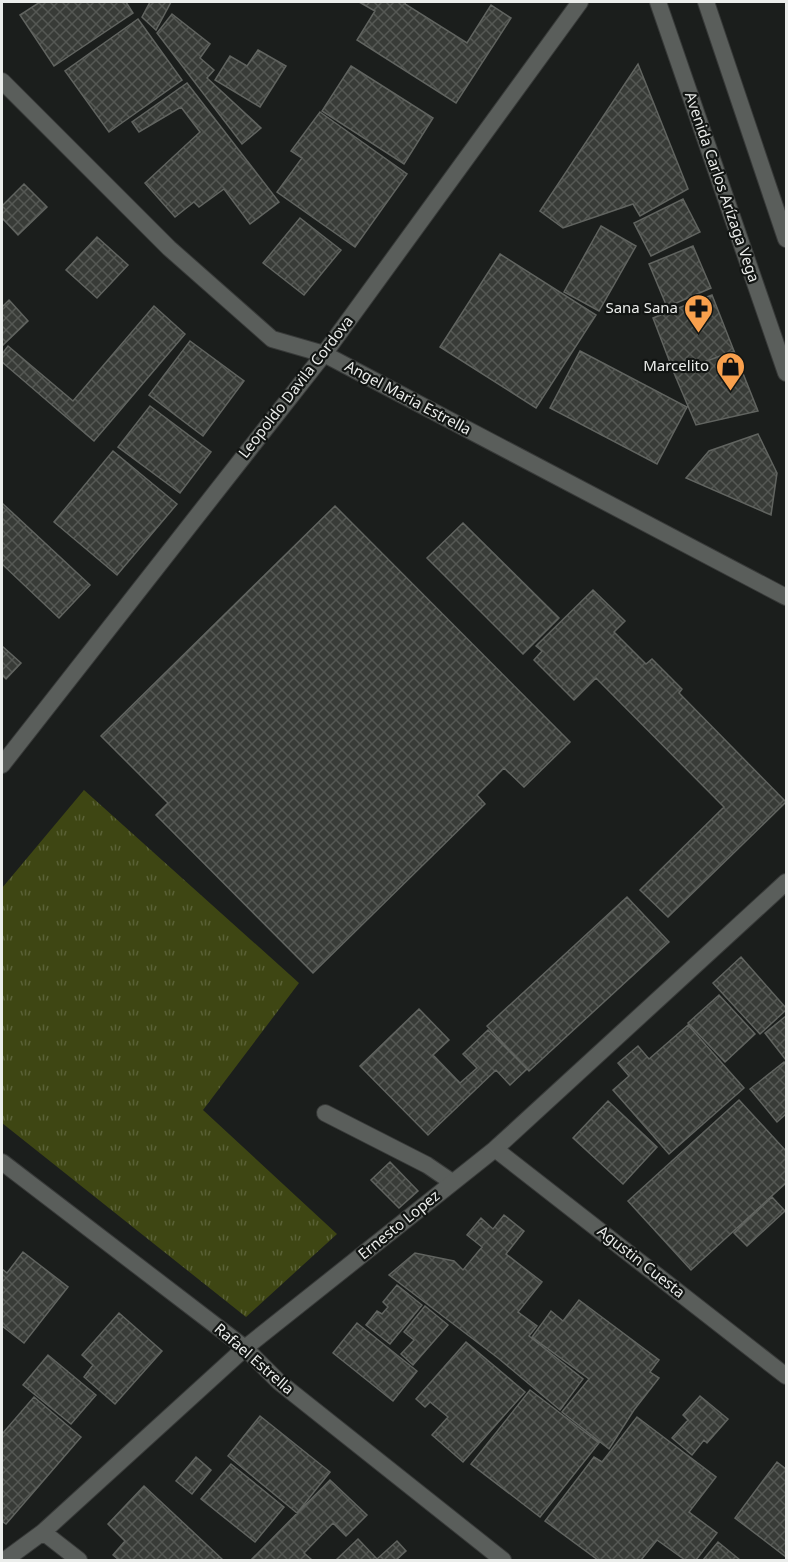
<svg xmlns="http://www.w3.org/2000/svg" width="788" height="1562" viewBox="0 0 788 1562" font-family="'Noto Sans',sans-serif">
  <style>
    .grass { fill: url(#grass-tufts) }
    .building { fill: url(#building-cross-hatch); stroke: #616460; stroke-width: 1.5 }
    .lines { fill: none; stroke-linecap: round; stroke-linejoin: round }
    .service-casing { stroke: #383a39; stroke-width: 18 }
    .minor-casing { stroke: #383a39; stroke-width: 18 }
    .tertiary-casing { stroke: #383a39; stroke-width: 18 }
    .service { stroke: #5a5e5b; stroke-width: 16 }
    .minor { stroke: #5a5e5b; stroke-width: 16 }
    .tertiary { stroke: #5a5e5b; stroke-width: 16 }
    .labels { text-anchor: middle; stroke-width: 4.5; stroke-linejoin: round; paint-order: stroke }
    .street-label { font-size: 15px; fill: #ebedeb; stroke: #121513 }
    .poi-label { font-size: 15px; fill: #ebedeb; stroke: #121513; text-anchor: end }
  </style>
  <defs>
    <pattern id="grass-tufts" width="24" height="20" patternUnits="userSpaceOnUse" patternTransform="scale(1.5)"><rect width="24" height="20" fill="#3e4613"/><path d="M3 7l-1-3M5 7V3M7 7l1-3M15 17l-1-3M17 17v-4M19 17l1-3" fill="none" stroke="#5a6136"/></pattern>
    <pattern id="building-cross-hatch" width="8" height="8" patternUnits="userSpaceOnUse" patternTransform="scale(1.5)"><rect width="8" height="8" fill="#383b37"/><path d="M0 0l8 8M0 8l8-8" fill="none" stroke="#555854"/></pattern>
  </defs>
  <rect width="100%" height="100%" fill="#1b1e1c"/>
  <path class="grass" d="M84,790L299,983L203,1110L337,1234L246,1317L2,1123V888Z"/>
  <path class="building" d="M40,2H126L133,13L54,66L20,15Z
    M150,2H171L156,30L142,17Z
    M359,2H406L405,4L467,43L491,5L511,18L456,103L357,40L375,11Z
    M172,14L210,44L200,58L214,70L207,78L261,128L242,144L157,33Z
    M138,19L182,80L109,132L65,71Z
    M258,50L286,66L260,107L215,80L230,56L247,66Z
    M638,64L688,189L640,216L633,204L563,228L540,211Z
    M351,66L433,118L404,164L322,111Z
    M187,83L279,202L250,224L224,189L199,207L194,202L175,217L145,183L200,132L181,107L139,132L132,122Z
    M320,112L407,174L355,247L277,192L302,158L291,151Z
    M24,184L47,207L18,235L2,218V206Z
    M683,199L700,232L651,256L634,223Z
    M300,218L341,250L304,295L263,263Z
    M601,226L636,246L599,311L564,292Z
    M97,237L128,265L97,298L66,270Z
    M693,246L711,288L667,307L649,264Z
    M500,254L596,315L536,408L440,347Z
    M712,295L734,351L674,373L653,318Z
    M9,300L28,321L2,346V307Z
    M154,306L185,334L94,441L2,362V354L8,346L73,401Z
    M190,341L244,381L203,436L149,395Z
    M580,351L687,407L657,464L550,408Z
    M734,351L758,411L696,425L674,373Z
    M150,406L211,452L180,493L118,447Z
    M758,434L777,473L771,515L686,478L709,451Z
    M113,451L177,504L117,575L54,522Z
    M2,503L90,585L59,618L2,564Z
    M335,506L570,742L524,787L504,768L477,795L485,804L313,973L156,815L168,803L101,736Z
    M463,523L559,618L523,654L427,558Z
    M593,590L625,621L614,632L646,664L652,659L682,689L679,693L786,802L668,917L640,890L724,807L596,678L574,700L534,660L542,651L536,646Z
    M2,646L21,663L6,679L2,675Z
    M627,897L669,942L529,1071L487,1026Z
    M741,957L786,1008V1010L760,1034L713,983Z
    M719,995L755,1034L725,1062L688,1023Z
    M419,1009L449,1040L433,1055L460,1083L477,1068L463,1054L488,1030L527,1069L510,1085L496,1070L428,1135L360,1066Z
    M786,1016V1060L765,1033Z
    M688,1025L744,1088L669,1154L613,1090L629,1076L618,1063L638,1046L649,1059Z
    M784,1062L786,1065V1114L777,1122L750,1089Z
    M739,1100L786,1151V1183L691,1270L628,1201Z
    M608,1101L657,1147L623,1184L573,1138Z
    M390,1162L418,1191L399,1208L371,1180Z
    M772,1197L785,1211L747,1246L734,1233Z
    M504,1215L524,1231L506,1254L542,1282L518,1312L537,1326L529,1336L583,1379L560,1410L498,1358L389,1275L415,1253L454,1261L463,1270L482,1247L467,1235L481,1218L493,1229Z
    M23,1252L68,1287L24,1343L2,1326V1269L7,1273Z
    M397,1285L422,1305L390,1344L366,1325L377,1311L382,1314L388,1307L383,1302Z
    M579,1300L659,1360L650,1372L659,1378L634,1410L609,1449L562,1412L589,1379L532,1337L551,1311L563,1321Z
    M425,1306L448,1325L413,1365L401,1354L414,1340L404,1332Z
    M119,1313L162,1351L115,1404L84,1377L93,1365L82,1355Z
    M357,1323L417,1371L393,1401L333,1353Z
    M466,1342L525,1392L463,1462L432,1435L448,1417L430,1402L425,1407L416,1399Z
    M48,1355L96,1395L71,1424L23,1385Z
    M530,1390L599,1443L540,1517L471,1464Z
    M700,1396L728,1419L707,1443L704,1440L692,1455L672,1438L688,1420L683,1415Z
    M34,1397L81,1437L6,1524L2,1521V1434Z
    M260,1416L330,1472L297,1513L228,1456Z
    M637,1417L716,1477L689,1512L717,1533L696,1560H685L657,1540L641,1560H598L545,1521L594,1457L602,1462Z
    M196,1457L211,1470L192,1494L176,1481Z
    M777,1462L786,1469V1557L735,1518Z
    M231,1464L284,1507L255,1542L201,1499Z
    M330,1480L367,1515L346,1536L333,1523L304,1553L312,1560H251Z
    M144,1486L223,1560H119L113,1555L125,1541L108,1524Z
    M358,1539L377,1559L397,1541L406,1551L396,1560H336Z
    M718,1542L740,1560H703Z"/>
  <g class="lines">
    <defs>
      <path id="service" d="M325,1113L427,1165L452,1182"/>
      <path id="minor" d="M2,81L169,248L272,339L324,354L786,597
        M2,765L324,354L580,2
        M495,1149L786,1376
        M2,1162L245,1348L279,1382L503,1560
        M43,1532L79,1560
        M5,1560L43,1532L245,1348L495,1149L786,882"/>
      <path id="tertiary" d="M658,2L786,373
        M706,2L786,239"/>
    </defs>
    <use href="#service" class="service-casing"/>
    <use href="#minor" class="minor-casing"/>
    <use href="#tertiary" class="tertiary-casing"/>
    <use href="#service" class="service"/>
    <use href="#minor" class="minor"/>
    <use href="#tertiary" class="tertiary"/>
  </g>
  <defs>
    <symbol id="pharmacy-pin" viewBox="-11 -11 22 30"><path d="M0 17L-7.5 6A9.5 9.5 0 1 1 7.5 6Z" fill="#f9a04d" stroke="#121513"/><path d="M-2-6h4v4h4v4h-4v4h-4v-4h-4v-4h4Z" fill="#111"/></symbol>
    <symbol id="shop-pin" viewBox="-11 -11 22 30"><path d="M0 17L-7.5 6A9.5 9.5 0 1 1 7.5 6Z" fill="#f9a04d" stroke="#121513"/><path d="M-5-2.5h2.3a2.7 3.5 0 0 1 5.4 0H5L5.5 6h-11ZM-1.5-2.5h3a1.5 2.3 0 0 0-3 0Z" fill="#111"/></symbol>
  </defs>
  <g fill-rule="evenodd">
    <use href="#pharmacy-pin" x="682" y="292" width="33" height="45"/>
    <use href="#shop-pin" x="714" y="350" width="33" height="45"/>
  </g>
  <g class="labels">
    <g class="street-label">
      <text transform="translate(722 187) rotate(71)" y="5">Avenida Carlos Arízaga Vega</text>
      <text transform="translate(296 387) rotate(-52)" y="5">Leopoldo Davila Cordova</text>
      <text transform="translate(408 398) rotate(28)" y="5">Angel Maria Estrella</text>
      <text transform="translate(399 1225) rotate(-39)" y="5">Ernesto Lopez</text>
      <text transform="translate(641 1262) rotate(38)" y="5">Agustin Cuesta</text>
      <text transform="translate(254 1359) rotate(41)" y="5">Rafael Estrella</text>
    </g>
    <g class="poi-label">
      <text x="678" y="313">Sana Sana</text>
      <text x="709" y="371">Marcelito</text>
    </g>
  </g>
  <rect width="788" height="1562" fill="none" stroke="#ebedeb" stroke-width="6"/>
</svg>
